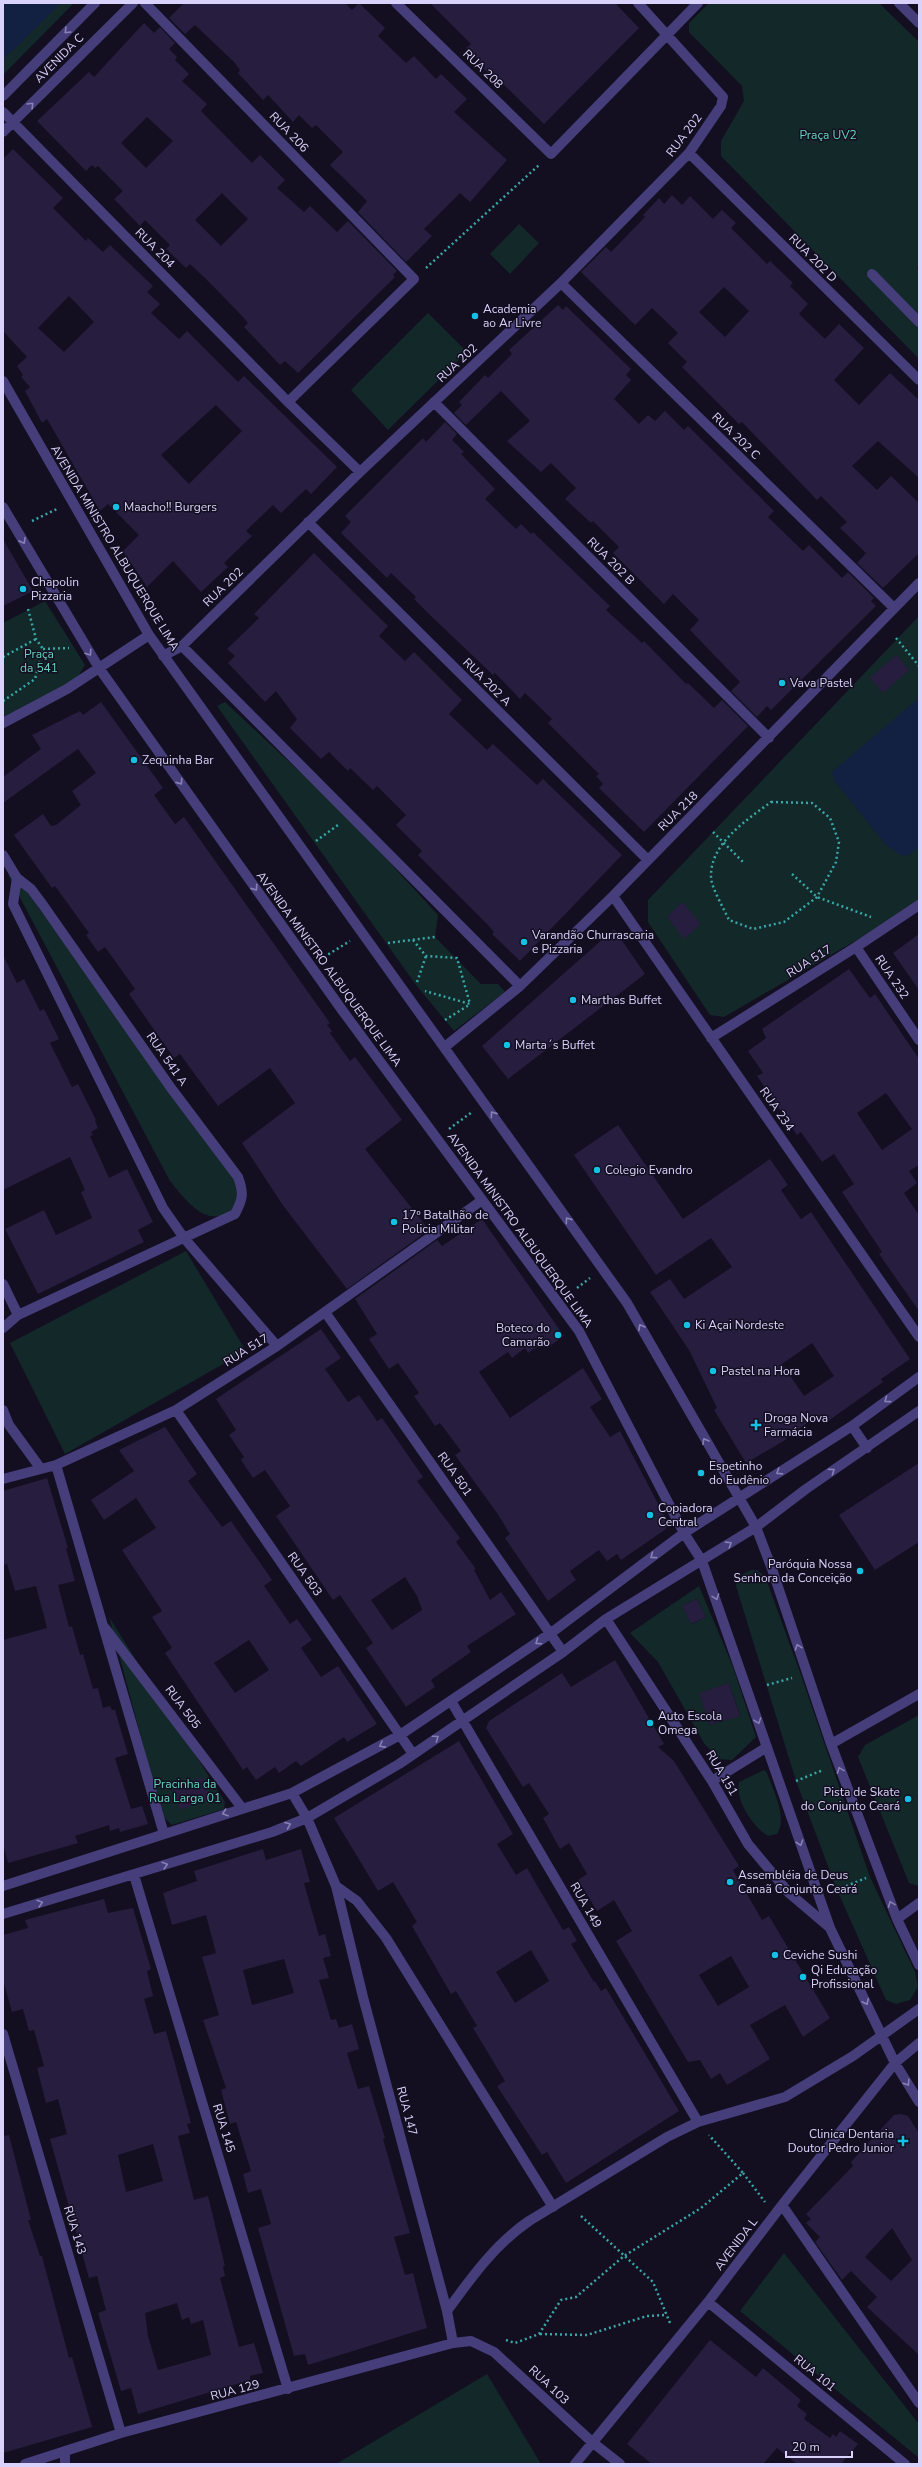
<svg xmlns="http://www.w3.org/2000/svg" width="922" height="2467" viewBox="0 0 922 2467" font-family="'Nunito Sans',sans-serif">
  <style>
    .green { fill: #122829; fill-rule: evenodd }
    .water { fill: #122141 }
    .building { fill: #261d3f; fill-rule: evenodd }
    .lines { fill: none; stroke-linecap: round; stroke-linejoin: round }
    .path { stroke: #39a7a8; stroke-width: 2.5; stroke-dasharray: 2 3; stroke-linecap: butt }
    .minor { stroke: #453e7b; stroke-width: 10 }
    .oneway { stroke: #8881b5 }
    .poi-dot { fill: #14c1e4; stroke: #130f20; stroke-width: 1.5 }
    .labels { text-anchor: middle; stroke-width: 3; stroke-linejoin: round; paint-order: stroke }
    .street-label { font-size: 12px; fill: #d9d2fb; stroke: #130f20 }
    .park-label { font-size: 12px; fill: #65d4c0; stroke: #130f20 }
    .poi-label { font-size: 12px; fill: #d9d2fb; stroke: #130f20; text-anchor: start }
  </style>
  <rect width="100%" height="100%" fill="#130f20"/>
  <path class="green" d="M3,3H74L3,75Z
    M709,3H879L919,42V265L917,268L919,270V359L721,156V141L744,101L742,86L689,32V23Z
    M519,224L539,243L510,274L490,254Z
    M428,313L467,352L388,430L351,390Z
    M45,601L85,665L73,685L3,719V623Z
    M919,616V901L886,923L724,1017L710,1015L648,922V900Z
    M225,702L348,817L438,915L435,937L481,984H498L505,992L454,1031L416,985L217,706Z
    M12,872L238,1177L237,1208C208,1231 188,1203 170,1181L8,875Z
    M186,1251L246,1351L65,1454L10,1343Z
    M751,1570H757L765,1576L801,1675L870,1877L915,1972L918,1987L910,2000L896,2004L886,2000L837,1890L796,1781L736,1586L739,1576Z
    M699,1586L733,1667L756,1737L732,1760L718,1759L704,1743L658,1662L630,1633ZM697,1599L706,1617L692,1624L682,1606ZM729,1683L740,1715L710,1725L700,1693Z
    M109,1617L225,1802L224,1809L172,1825L162,1816Z
    M919,1715V1886L909,1883L858,1757L865,1745Z
    M764,1770L767,1773C773,1790 788,1818 777,1834L768,1836C753,1827 735,1800 739,1782Z
    M784,2253L919,2424V2458L740,2311Z
    M487,2374L541,2464H336Z"/>
  <path class="water" d="M4,3H61L3,60Z
    M919,698V847L909,855L902,856L885,844L834,780L832,772Z"/>
  <path class="building" d="M184,3H345L352,10L359,3L385,28L378,36L406,63L414,56L436,79L441,74L467,99L454,112L507,160L470,202L460,193L424,229L432,236L406,262L358,212L367,201L330,165L343,152L316,125L312,128L299,115L293,122L268,95L263,100L238,73L240,70L234,62L195,25L185,34L169,18Z
    M430,3H615L639,28L544,124L499,80L497,82L483,68L485,67L466,48L471,44Z
    M144,23L154,33L160,27L175,43L169,49L177,57L175,60L189,74L182,81L207,104L201,111L252,163L260,155L285,180L277,188L304,212L310,206L337,232L348,221L397,271L393,275L395,277L298,373L285,361L280,365L244,327L248,323L242,316L209,282L190,264L186,268L166,249L170,245L145,220L140,226L114,199L123,191L98,166L95,168L92,165L86,171L37,121L89,72L94,77ZM147,117L173,141L146,168L121,143ZM222,193L248,219L221,246L195,220Z
    M13,149L63,198L53,208L86,241L88,238L103,252L110,245L153,286L147,292L160,304L151,313L179,339L187,331L238,382L244,376L337,467L311,494L306,489L281,513L273,505L246,531L252,536L224,563L228,567L201,592L173,561L147,587L123,551L139,535L108,504L100,511L47,419L42,423L25,391L30,387L21,377L23,375L17,366L27,357L3,331V159ZM69,296L94,322L64,352L38,328ZM216,405L242,431L189,484L161,455Z
    M672,195L682,205L690,196L713,219L722,210L736,223L731,228L767,264L770,261L793,283L790,286L808,304L799,314L825,339L839,324L864,348L834,380L859,405L890,373L919,400V478L878,441L852,466L877,490L891,476L919,503V553L883,588L857,563L866,553L840,528L847,522L821,496L817,500L742,422L739,424L682,367L687,362L668,343L678,333L652,308L635,325L581,272L606,247L611,252L645,217L643,215L659,198L664,204ZM724,287L749,311L725,337L699,312Z
    M558,305L563,310L566,306L631,369L626,375L631,380L614,399L639,424L648,415L655,421L665,411L684,430L688,426L774,511L768,517L803,551L809,545L842,578L848,572L874,598L871,601L876,606L771,710L767,706L757,717L731,691L740,682L690,630L699,620L673,594L664,604L613,553L619,547L593,521L591,523L565,499L576,488L551,463L541,472L507,441L530,421L501,391L466,425L454,413L462,405L459,402L485,375L488,378L512,354L509,350Z
    M445,422L457,434L452,440L464,452L461,454L495,489L485,499L516,529L521,524L531,534L533,532L610,606L606,610L642,643L644,641L686,684L688,683L714,708L722,700L748,726L644,832L599,788L603,784L596,776L599,774L548,723L552,719L525,693L520,699L495,673L493,675L431,616L414,599L416,597L391,573L387,578L341,533L351,522L345,516L423,438L426,442Z
    M3,539L33,591L3,606Z
    M314,553L388,626L379,636L405,661L414,652L462,700L449,714L487,750L493,744L537,785L543,779L622,855L520,961L492,934L494,932L487,924L418,855L422,851L396,825L406,815L377,786L373,790L350,768L348,771L329,752L321,759L290,728L297,719L276,691L265,702L228,663L235,656L227,649L259,618L254,614Z
    M896,655L909,670L883,693L870,678Z
    M101,702L163,788L154,795L175,824L184,817L330,1023L327,1025L332,1031L330,1033L350,1061L355,1057L402,1120L365,1149L429,1230L347,1289L282,1204L242,1143L295,1103L270,1068L218,1106L180,1054L174,1058L129,994L135,989L105,947L98,952L86,935L89,933L55,886L52,888L14,835L43,814L51,826L56,825L81,805L72,791L96,773L78,749L3,803V777L41,749L32,735L80,711L83,715Z
    M682,902L701,924L684,939L667,917Z
    M614,929L645,974L508,1079L482,1046Z
    M919,934V990L893,953Z
    M3,955L17,983L24,979L40,1011L44,1009L59,1039L50,1043L72,1087L78,1084L96,1120L95,1121L98,1128L91,1132L93,1135L90,1136L109,1178L127,1169L153,1222L138,1230L144,1242L38,1294L5,1229L44,1210L56,1235L92,1218L81,1192L85,1190L70,1157L3,1190Z
    M849,969L870,998L875,994L919,1059V1165L909,1171L917,1183L904,1193L919,1215V1311L879,1254L882,1252L842,1192L854,1184L834,1154L822,1162L801,1132L797,1135L757,1076L763,1073L748,1051L766,1038L762,1029ZM886,1093L912,1129L882,1150L857,1113Z
    M618,1125L683,1219L770,1159L788,1185L781,1190L801,1219L811,1212L910,1359L881,1379L883,1382L824,1424L818,1415L786,1438L787,1439L746,1463L714,1410L717,1408L689,1350L650,1292L670,1279L684,1299L732,1267L711,1238L656,1275L574,1155ZM812,1343L834,1376L804,1396L782,1364Z
    M482,1219L564,1336L547,1348L543,1343L528,1353L525,1348L512,1358L508,1352L479,1372L510,1418L583,1368L602,1399L590,1407L610,1437L620,1431L668,1523L666,1529L621,1560L617,1554L607,1561L599,1550L570,1571L576,1580L548,1601L505,1538L510,1534L497,1513L455,1455L461,1451L440,1423L435,1426L414,1396L419,1393L398,1363L389,1369L369,1339L377,1334L355,1299L437,1240L442,1246Z
    M321,1329L341,1358L325,1369L348,1402L359,1395L377,1421L382,1418L423,1477L417,1481L460,1538L456,1542L476,1569L474,1570L490,1600L501,1592L516,1614L467,1646L471,1652L431,1680L435,1687L406,1707L366,1648L373,1643L340,1595L333,1600L276,1516L290,1506L265,1470L253,1478L241,1460L244,1457L229,1435L236,1430L216,1399ZM405,1577L417,1596L422,1610L392,1630L371,1600Z
    M165,1427L197,1474L188,1481L222,1527L231,1521L272,1580L264,1586L269,1593L290,1624L297,1619L312,1640L301,1648L321,1677L338,1666L377,1724L347,1742L344,1737L301,1766L296,1761L279,1773L275,1767L256,1780L247,1767L243,1770L165,1653L172,1648L152,1617L162,1611L122,1550L156,1528L136,1498L104,1520L91,1500L134,1471L119,1450ZM249,1640L269,1670L235,1693L214,1663Z
    M919,1463V1542L875,1570L839,1515Z
    M47,1478L68,1548H66L75,1581L58,1585L69,1627L72,1626L80,1655L83,1654L93,1689L98,1688L103,1708L110,1706L112,1710H115L128,1754L115,1758L131,1809L142,1806L148,1824L120,1832L119,1828L110,1831L109,1825L75,1836L78,1843L8,1863L3,1844V1640L47,1628L36,1586L15,1591L7,1564L3,1565V1491Z
    M697,1599L706,1617L691,1624L682,1606Z
    M615,1660L664,1744L658,1747L674,1761L739,1866L733,1870L762,1920L769,1916L830,2018L803,2037L785,2005L750,2025L770,2059L727,2085L720,2073L711,2079L700,2060L688,2062L616,1941L632,1931L614,1900L597,1911L578,1880L587,1874L569,1843L560,1849L543,1818L549,1814L529,1783L523,1787L486,1728L489,1721L562,1673L571,1687ZM731,1956L749,1987L718,2006L699,1975Z
    M729,1683L740,1716L710,1725L699,1693Z
    M459,1741L513,1834L497,1844L516,1875L527,1868L563,1930L569,1927L577,1941L571,1944L594,1982L595,1981L601,1991L606,1988L679,2111L566,2183L547,2152L542,2155L497,2086L505,2081L473,2028L477,2026L456,1991L451,1994L412,1926L417,1922L393,1882L378,1891L334,1818ZM531,1950L549,1981L515,2003L496,1972Z
    M202,1777L212,1799L180,1810L172,1788Z
    M263,1849L266,1860L301,1849L310,1882L304,1883L319,1936L325,1934L331,1956L323,1958L329,1978L319,1980L331,2020L336,2019L339,2028L352,2024L359,2049L347,2053L358,2089L369,2086L385,2138L383,2139L410,2233L394,2237L405,2275L413,2273L427,2328L308,2365L305,2354L294,2356L258,2228L271,2224L261,2189L248,2193L243,2174L251,2171L236,2122L230,2124L221,2090L226,2088L203,2020L219,2015L202,1957L216,1953L206,1915L172,1925L163,1893L197,1881L194,1871ZM284,1959L294,1993L252,2005L243,1970Z
    M104,1899L108,1913L133,1908L151,1969L147,1971L153,1996L144,1999L154,2034L166,2031L191,2123L187,2124L190,2133L178,2136L194,2200L208,2196L225,2266H223L225,2276L220,2278L239,2347L254,2343L263,2373L250,2376V2380L138,2414L131,2388L121,2391L98,2313L106,2310L97,2276L89,2278L50,2139L67,2134L58,2099L46,2103L37,2068L44,2066L34,2030L29,2031L23,2009L12,2012L3,1980V1935L28,1928L25,1920ZM153,2144L163,2181L126,2192L118,2155ZM177,2303L182,2320L189,2317L191,2324L203,2320L211,2355L158,2370L148,2336L145,2313Z
    M901,2114L908,2116L919,2133V2355L867,2307L877,2297L851,2271L842,2280L815,2242L820,2237L806,2223L811,2219L806,2214L853,2166L851,2162L894,2115ZM892,2228L912,2260L891,2281L865,2257Z
    M9,2135L31,2220H28L40,2256H42L69,2358L72,2357L92,2427L3,2453V2136Z
    M710,2340L756,2377L763,2368L801,2400L797,2406L807,2414L804,2419L830,2438L833,2434L836,2437L840,2431L858,2444L841,2464H797L777,2448L763,2464H652L627,2444Z"/>
  <g class="lines">
    <path class="path" d="M426,268L539,165
      M32,521L59,508
      M28,609L36,639L43,649
      M896,638L919,666
      M43,649L69,648
      M3,657L36,639
      M3,701L35,679L43,649
      M771,802L812,803L830,818L839,842L836,862L817,897L784,922L753,929L729,920C724,909 711,887 711,877C710,843 747,820 771,802Z
      M713,832L743,862
      M316,841L338,825
      M792,874L817,897L871,917
      M413,940L426,956L457,958L470,1004L425,991
      M388,943L435,937
      M324,957L350,941
      M417,982L426,956
      M445,1020L469,1005
      M449,1129L472,1112
      M577,1288L590,1278
      M767,1685L792,1678
      M796,1781L823,1770
      M837,1890L866,1878
      M743,2173L765,2202
      M581,2216L653,2282L670,2323
      M540,2334L587,2335L647,2316L666,2315
      M506,2340L515,2343L539,2334L561,2300L576,2297L624,2256L701,2208L743,2173L709,2135"/>
    <path class="minor" d="M145,3L414,279L288,402
      M396,3L551,154L698,3
      M899,3L919,23
      M3,96L95,3
      M3,112L288,402L360,472
      M3,132L133,3
      M689,153L919,380
      M872,274L919,322
      M561,283L893,607
      M3,381L149,635L627,1303L756,1527L772,1569L831,1744L897,1919L919,1965
      M434,402L769,738
      M3,507L99,668L342,1010L579,1331L684,1533L702,1561L830,1928L895,2063L919,2102
      M308,522L648,860
      M182,646L520,986
      M163,656L182,646L360,472L561,283L689,153L721,106L723,97L638,3
      M3,723L67,689L149,635
      M3,855L17,878L31,889L43,905L171,1088L238,1177C244,1193 243,1199 235,1214L18,1315L3,1328
      M17,878L13,904L163,1208L184,1238L277,1346
      M613,896L919,1337
      M856,947L919,1040
      M711,1038L856,947L919,905
      M446,1046L520,986L613,896L919,583
      M3,1284L18,1315
      M325,1312L563,1652
      M3,1410L9,1425L41,1469
      M176,1410L413,1754
      M852,1426L867,1448
      M56,1465L164,1834
      M3,1479L56,1465L176,1410L277,1346L481,1201
      M606,1619L712,1781L748,1844L789,1893L829,1927
      M105,1628L242,1808
      M451,1701L698,2122
      M831,1744L919,1694
      M712,1781L767,1747
      M292,1793L307,1818L336,1886L357,1901L386,1938L553,2207
      M134,1875L288,2389
      M3,1886L292,1793L400,1735L551,1633L684,1533L852,1426L919,1377
      M336,1886L363,1997L447,2311L453,2343
      M3,1914L272,1832L307,1818L399,1764L563,1652L606,1619L756,1527L806,1489L919,1411
      M897,1919L919,1903
      M3,2034L121,2433
      M782,2205L919,2403
      M708,2302L905,2464
      M447,2311C471,2278 495,2244 529,2221L667,2137L698,2122L785,2097L853,2056L919,2009
      M25,2464L121,2433L453,2343L471,2341L494,2352L592,2442L620,2464
      M65,2464V2451
      M575,2464L708,2302L782,2205L895,2063L919,2043"/>
  </g>
  <defs><path id="oneway-chevron" d="M-2-3.5L2.5 0L-2 3.5" fill="none" stroke-width="1.6" stroke-linecap="round" stroke-linejoin="round"/></defs>
  <g class="oneway">
    <use href="#oneway-chevron" transform="translate(67 31) rotate(135)"/>
    <use href="#oneway-chevron" transform="translate(31 105) rotate(-45)"/>
    <use href="#oneway-chevron" transform="translate(23 541) rotate(60)"/>
    <use href="#oneway-chevron" transform="translate(89 653) rotate(56)"/>
    <use href="#oneway-chevron" transform="translate(180 782) rotate(55)"/>
    <use href="#oneway-chevron" transform="translate(255 888) rotate(55)"/>
    <use href="#oneway-chevron" transform="translate(493 1114) rotate(-125)"/>
    <use href="#oneway-chevron" transform="translate(568 1220) rotate(-125)"/>
    <use href="#oneway-chevron" transform="translate(641 1327) rotate(-119)"/>
    <use href="#oneway-chevron" transform="translate(887 1400) rotate(144)"/>
    <use href="#oneway-chevron" transform="translate(705 1441) rotate(-119)"/>
    <use href="#oneway-chevron" transform="translate(832 1471) rotate(-34)"/>
    <use href="#oneway-chevron" transform="translate(779 1472) rotate(147)"/>
    <use href="#oneway-chevron" transform="translate(729 1544) rotate(-32)"/>
    <use href="#oneway-chevron" transform="translate(653 1556) rotate(143)"/>
    <use href="#oneway-chevron" transform="translate(716 1597) rotate(70)"/>
    <use href="#oneway-chevron" transform="translate(538 1642) rotate(146)"/>
    <use href="#oneway-chevron" transform="translate(798 1647) rotate(-109)"/>
    <use href="#oneway-chevron" transform="translate(758 1721) rotate(71)"/>
    <use href="#oneway-chevron" transform="translate(436 1738) rotate(-35)"/>
    <use href="#oneway-chevron" transform="translate(382 1745) rotate(152)"/>
    <use href="#oneway-chevron" transform="translate(840 1770) rotate(-111)"/>
    <use href="#oneway-chevron" transform="translate(225 1813) rotate(161)"/>
    <use href="#oneway-chevron" transform="translate(288 1825) rotate(-21)"/>
    <use href="#oneway-chevron" transform="translate(800 1843) rotate(71)"/>
    <use href="#oneway-chevron" transform="translate(165 1865) rotate(-17)"/>
    <use href="#oneway-chevron" transform="translate(40 1903) rotate(-17)"/>
    <use href="#oneway-chevron" transform="translate(891 1904) rotate(-111)"/>
    <use href="#oneway-chevron" transform="translate(866 2002) rotate(64)"/>
    <use href="#oneway-chevron" transform="translate(907 2083) rotate(57)"/>
  </g>
  <g class="poi-dot">
    <circle cx="475" cy="316" r="4"/>
    <circle cx="116" cy="507" r="4"/>
    <circle cx="23" cy="589" r="4"/>
    <circle cx="782" cy="683" r="4"/>
    <circle cx="134" cy="760" r="4"/>
    <circle cx="524" cy="942" r="4"/>
    <circle cx="573" cy="1000" r="4"/>
    <circle cx="507" cy="1045" r="4"/>
    <circle cx="597" cy="1170" r="4"/>
    <circle cx="394" cy="1222" r="4"/>
    <circle cx="687" cy="1325" r="4"/>
    <circle cx="558" cy="1335" r="4"/>
    <circle cx="713" cy="1371" r="4"/>
    <path d="M754 1419h4v4h4v4h-4v4h-4v-4h-4v-4h4z"/>
    <circle cx="701" cy="1473" r="4"/>
    <circle cx="650" cy="1515" r="4"/>
    <circle cx="860" cy="1571" r="4"/>
    <circle cx="650" cy="1723" r="4"/>
    <circle cx="908" cy="1799" r="4"/>
    <circle cx="730" cy="1882" r="4"/>
    <circle cx="775" cy="1955" r="4"/>
    <circle cx="803" cy="1977" r="4"/>
    <path d="M901 2135h4v4h4v4h-4v4h-4v-4h-4v-4h4z"/>
  </g>
  <g class="labels">
    <g class="street-label">
      <text transform="translate(59 58) rotate(-45)" y="4">AVENIDA C</text>
      <text transform="translate(483 69) rotate(44)" y="4">RUA 208</text>
      <text transform="translate(289 132) rotate(46)" y="4">RUA 206</text>
      <text transform="translate(684 135) rotate(-53)" y="4">RUA 202</text>
      <text transform="translate(155 248) rotate(45)" y="4">RUA 204</text>
      <text transform="translate(813 258) rotate(45)" y="4">RUA 202 D</text>
      <text transform="translate(457 363) rotate(-43)" y="4">RUA 202</text>
      <text transform="translate(736 436) rotate(44)" y="4">RUA 202 C</text>
      <text transform="translate(115 548) rotate(59)" y="4">AVENIDA MINISTRO ALBUQUERQUE LIMA</text>
      <text transform="translate(611 561) rotate(45)" y="4">RUA 202 B</text>
      <text transform="translate(223 587) rotate(-44)" y="4">RUA 202</text>
      <text transform="translate(487 682) rotate(45)" y="4">RUA 202 A</text>
      <text transform="translate(678 811) rotate(-45)" y="4">RUA 218</text>
      <text transform="translate(809 961) rotate(-32)" y="4">RUA 517</text>
      <text transform="translate(329 969) rotate(54)" y="4">AVENIDA MINISTRO ALBUQUERQUE LIMA</text>
      <text transform="translate(892 977) rotate(56)" y="4">RUA 232</text>
      <text transform="translate(167 1059) rotate(55)" y="4">RUA 541 A</text>
      <text transform="translate(777 1109) rotate(55)" y="4">RUA 234</text>
      <text transform="translate(520 1230) rotate(54)" y="4">AVENIDA MINISTRO ALBUQUERQUE LIMA</text>
      <text transform="translate(246 1350) rotate(-32)" y="4">RUA 517</text>
      <text transform="translate(455 1474) rotate(55)" y="4">RUA 501</text>
      <text transform="translate(305 1574) rotate(55)" y="4">RUA 503</text>
      <text transform="translate(183 1707) rotate(53)" y="4">RUA 505</text>
      <text transform="translate(722 1773) rotate(59)" y="4">RUA 151</text>
      <text transform="translate(586 1905) rotate(60)" y="4">RUA 149</text>
      <text transform="translate(407 2111) rotate(75)" y="4">RUA 147</text>
      <text transform="translate(224 2128) rotate(73)" y="4">RUA 145</text>
      <text transform="translate(75 2230) rotate(73)" y="4">RUA 143</text>
      <text transform="translate(736 2244) rotate(-53)" y="4">AVENIDA L</text>
      <text transform="translate(815 2373) rotate(39)" y="4">RUA 101</text>
      <text transform="translate(549 2385) rotate(43)" y="4">RUA 103</text>
      <text transform="translate(235 2390) rotate(-15)" y="4">RUA 129</text>
    </g>
    <g class="park-label">
      <text x="828" y="139">Praça UV2</text>
      <text x="39" y="658">Praça<tspan x="39" dy="14">da 541</tspan></text>
      <text x="185" y="1788">Pracinha da<tspan x="185" dy="14">Rua Larga 01</tspan></text>
    </g>
    <g class="poi-label">
      <text x="483" y="313">Academia<tspan x="483" dy="14">ao Ar Livre</tspan></text>
      <text x="124" y="511">Maacho!! Burgers</text>
      <text x="31" y="586">Chapolin<tspan x="31" dy="14">Pizzaria</tspan></text>
      <text x="790" y="687">Vava Pastel</text>
      <text x="142" y="764">Zequinha Bar</text>
      <text x="532" y="939">Varandão Churrascaria<tspan x="532" dy="14">e Pizzaria</tspan></text>
      <text x="581" y="1004">Marthas Buffet</text>
      <text x="515" y="1049">Marta´s Buffet</text>
      <text x="605" y="1174">Colegio Evandro</text>
      <text x="402" y="1219">17º Batalhão de<tspan x="402" dy="14">Policia Militar</tspan></text>
      <text x="695" y="1329">Ki Açai Nordeste</text>
      <text x="550" y="1332" text-anchor="end">Boteco do<tspan x="550" dy="14">Camarão</tspan></text>
      <text x="721" y="1375">Pastel na Hora</text>
      <text x="764" y="1422">Droga Nova<tspan x="764" dy="14">Farmácia</tspan></text>
      <text x="709" y="1470">Espetinho<tspan x="709" dy="14">do Eudênio</tspan></text>
      <text x="658" y="1512">Copiadora<tspan x="658" dy="14">Central</tspan></text>
      <text x="852" y="1568" text-anchor="end">Paróquia Nossa<tspan x="852" dy="14">Senhora da Conceição</tspan></text>
      <text x="658" y="1720">Auto Escola<tspan x="658" dy="14">Omega</tspan></text>
      <text x="900" y="1796" text-anchor="end">Pista de Skate<tspan x="900" dy="14">do Conjunto Ceará</tspan></text>
      <text x="738" y="1879">Assembléia de Deus<tspan x="738" dy="14">Canaã Conjunto Ceará</tspan></text>
      <text x="783" y="1959">Ceviche Sushi</text>
      <text x="811" y="1974">Qi Educação<tspan x="811" dy="14">Profissional</tspan></text>
      <text x="894" y="2138" text-anchor="end">Clinica Dentaria<tspan x="894" dy="14">Doutor Pedro Junior</tspan></text>
    </g>
  </g>
  <rect width="922" height="2467" fill="none" stroke="#d9d2fb" stroke-width="8"/>
  <path d="M786 2451v6h66v-6" fill="none" stroke="#d9d2fb" stroke-width="2"/>
  <text x="792" y="2451" font-size="12" fill="#d9d2fb" stroke="#130f20" stroke-width="3" paint-order="stroke">20 m</text>
</svg>
